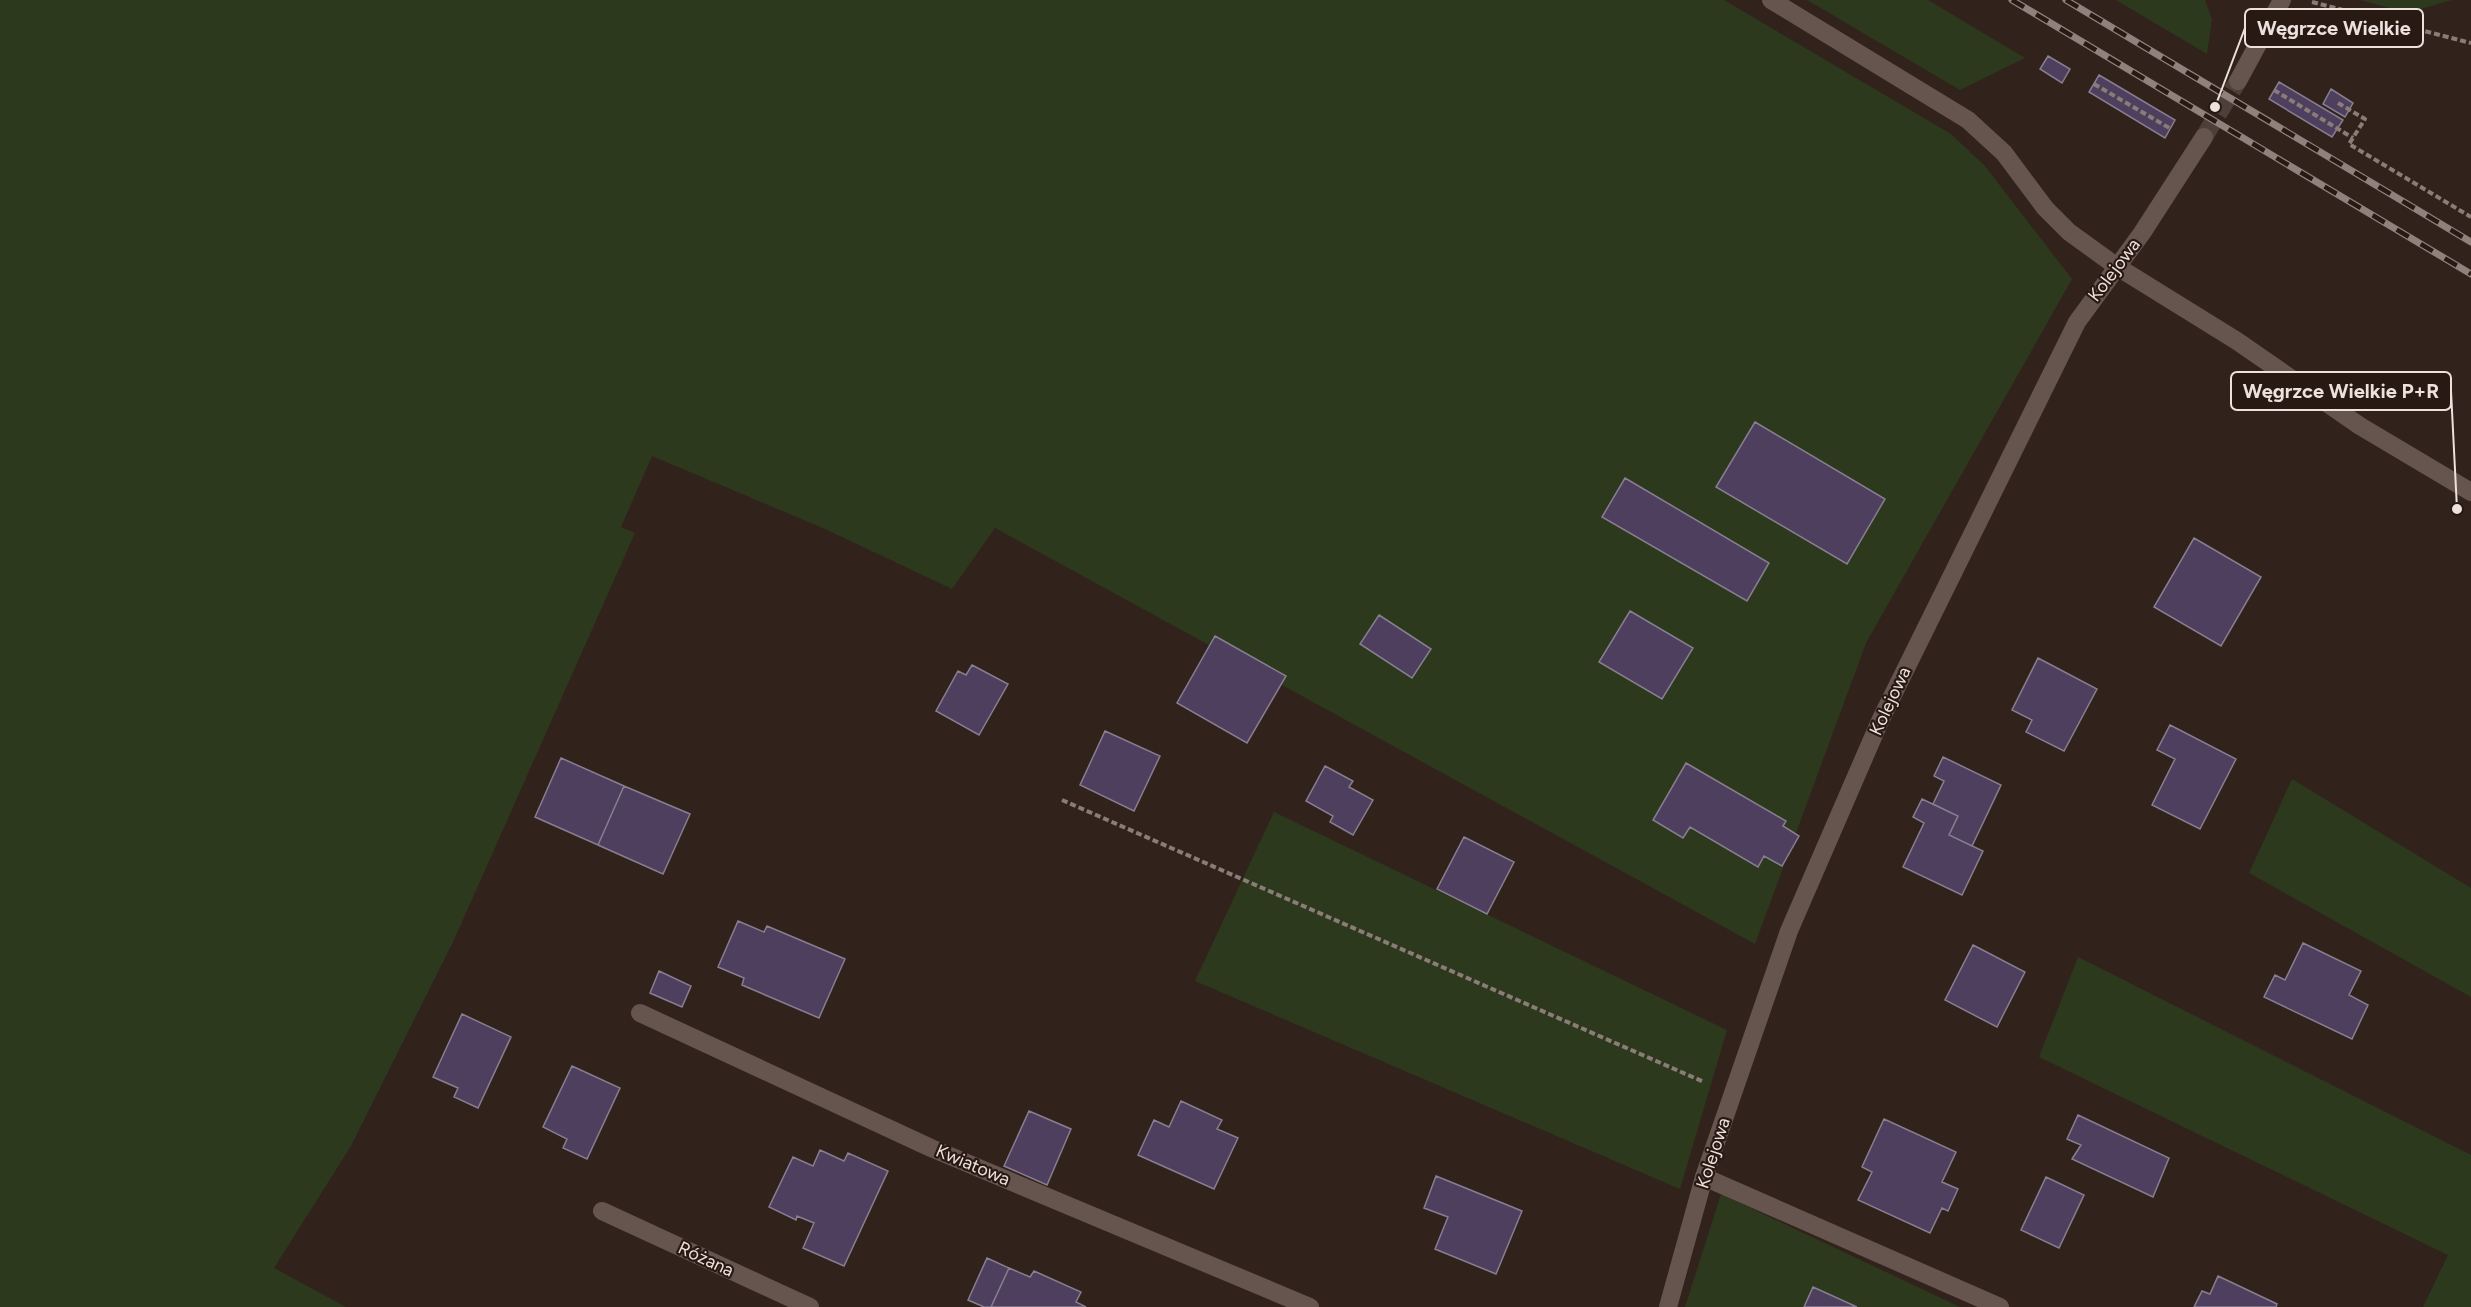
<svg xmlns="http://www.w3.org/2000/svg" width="2471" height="1307" viewBox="0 0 2471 1307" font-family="Figtree,sans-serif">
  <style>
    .green { fill: #2c391d }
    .building { fill: #4f3f5f; stroke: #877f90; stroke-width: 1.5 }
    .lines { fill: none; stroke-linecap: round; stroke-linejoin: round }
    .street-tunnel { stroke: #4e3f39; stroke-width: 18; stroke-dasharray: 18 9; stroke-linecap: butt }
    .path { stroke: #8a7c77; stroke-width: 4; stroke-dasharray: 6 3; stroke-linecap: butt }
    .lane { stroke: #66544f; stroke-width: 18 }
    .street { stroke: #66544f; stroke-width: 18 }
    .rail-casing { stroke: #8f827d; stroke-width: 7 }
    .rail { stroke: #281913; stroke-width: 4.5; stroke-dasharray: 14; stroke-linecap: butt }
    .labels { text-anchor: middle; stroke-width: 4.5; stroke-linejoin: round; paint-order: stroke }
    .street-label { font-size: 18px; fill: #ece1dd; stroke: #281913 }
    .leader { fill: none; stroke: #ece1dd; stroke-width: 2 }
    .callout-dot { fill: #ece1dd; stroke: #281913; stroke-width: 2 }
    .callout { fill: #281913; stroke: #ece1dd; stroke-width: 2 }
    .callout-label { font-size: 20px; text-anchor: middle; font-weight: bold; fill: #ece1dd }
  </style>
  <rect width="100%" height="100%" fill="#32221c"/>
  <path class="green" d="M0,0H1724L1951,134L1985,166L2072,279L1866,643L1755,944L995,528L952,589L825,529L652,456L621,527L635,533L453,942L351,1146L274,1268L346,1307H0Z
    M1807,0H1928L2025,58L1960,90Z
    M2116,0H2205L2212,19L2207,54Z
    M2360,0H2452L2407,13Z
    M2292,779L2471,888V997L2249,873Z
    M1274,812L1727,1030L1680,1189L1195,981Z
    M2078,957L2471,1155V1307H2423L2448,1255L2039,1057Z
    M1721,1194L1960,1307H1685Z"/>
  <path class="building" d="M2048,56L2070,69L2062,83L2040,69Z
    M2099,75L2175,120L2165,138L2089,92Z
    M2279,82L2343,120L2332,137L2269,99Z
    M2331,89L2353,103L2345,117L2323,104Z
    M1755,422L1885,499L1847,564L1716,487Z
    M1625,478L1769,563L1747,601L1602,517Z
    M2194,538L2261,577L2221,646L2154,607Z
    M1630,611L1693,648L1662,699L1599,662Z
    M1379,615L1431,649L1412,678L1360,644Z
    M1215,636L1286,676L1247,743L1177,703Z
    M2038,658L2097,689L2064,751L2026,732L2032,720L2012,710Z
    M972,665L1008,684L979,735L936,711L958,671L966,675Z
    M2170,725L2236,759L2200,829L2152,805L2175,759L2157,750Z
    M1105,731L1160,756L1134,811L1080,785Z
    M1943,757L2001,785L1972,846L1949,835L1958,816L1933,804L1944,781L1934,776Z
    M561,758L624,786L598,845L535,817Z
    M1686,763L1786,821L1783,826L1799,836L1782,866L1764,856L1758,867L1690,827L1683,838L1653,820Z
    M1325,766L1353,781L1349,787L1373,800L1353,835L1330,822L1333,816L1306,801Z
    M624,786L690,814L663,874L598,845Z
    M1922,799L1958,816L1949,835L1983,851L1962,895L1903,867L1924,823L1913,817Z
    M1464,837L1514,862L1487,914L1437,889Z
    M738,921L764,932L767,926L845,959L819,1018L742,985L744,978L718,967Z
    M2303,943L2361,971L2349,995L2368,1005L2352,1039L2264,997L2275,975L2285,980Z
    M1973,945L2025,972L1997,1027L1945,1000Z
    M659,971L691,986L682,1007L650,993Z
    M462,1014L511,1037L478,1108L454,1097L458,1088L433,1077Z
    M572,1066L620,1088L587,1159L563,1148L567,1139L543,1127Z
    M1181,1101L1222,1120L1217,1129L1238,1138L1214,1189L1138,1155L1154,1120L1169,1127Z
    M1029,1111L1071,1129L1047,1185L1004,1166Z
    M2078,1115L2169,1158L2153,1197L2072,1159L2081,1145L2067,1139Z
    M1884,1119L1956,1152L1942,1182L1958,1189L1948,1211L1942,1208L1930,1233L1858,1200L1872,1172L1862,1167Z
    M820,1150L844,1161L848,1153L888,1171L844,1266L803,1248L814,1223L797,1216L796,1220L769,1207L793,1157L813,1166Z
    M1436,1176L1522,1211L1496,1274L1435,1249L1448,1217L1424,1208Z
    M2046,1177L2084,1195L2059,1248L2021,1230Z
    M987,1258L1009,1268L991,1307H984L968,1300Z
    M1009,1268L1030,1277L1034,1271L1081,1292L1076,1302L1086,1307H991Z
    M2218,1276L2277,1304L2276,1307H2194L2202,1291L2210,1294Z
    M1813,1287L1857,1307H1804Z"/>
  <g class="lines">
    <path class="street-tunnel" d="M2204,137L2238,81"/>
    <path class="path" d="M2312,2L2471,43
      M2094,84L2171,129
      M2274,90L2353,138
      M2338,103L2365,119L2349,144L2471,217
      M1062,800L1704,1082"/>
    <path class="lane" d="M1771,0L1968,120L2004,153L2045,208L2069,232L2116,266L2237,341L2360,426L2471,492
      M640,1013L931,1148L1310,1307
      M1704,1177L2000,1307
      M602,1211L810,1307"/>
    <path class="street" d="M2238,81L2282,0
      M1668,1307L1704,1177L1789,931L1880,721L2077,322L2142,233L2204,137"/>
    <defs>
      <path id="rail" d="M2012,0L2471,274
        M2066,0L2471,242"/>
    </defs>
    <use href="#rail" class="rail-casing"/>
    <use href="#rail" class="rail"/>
  </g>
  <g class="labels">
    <g class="street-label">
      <text transform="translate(2114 270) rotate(-53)" y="6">Kolejowa</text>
      <text transform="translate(1890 701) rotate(-65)" y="6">Kolejowa</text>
      <text transform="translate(1713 1153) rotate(-72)" y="6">Kolejowa</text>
      <text transform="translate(973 1165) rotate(23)" y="6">Kwiatowa</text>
      <text transform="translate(706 1259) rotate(25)" y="6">Różana</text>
    </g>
  </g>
  <path class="leader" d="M2215 107L2245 28M2457 509L2451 391"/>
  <g class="callout-dot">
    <circle cx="2215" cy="107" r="6"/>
    <circle cx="2457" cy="509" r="6"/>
  </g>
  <g class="callout">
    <rect x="2245" y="9" width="178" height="38" rx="6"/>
    <rect x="2231" y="372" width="220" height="38" rx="6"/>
  </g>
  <g class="callout-label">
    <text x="2334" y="35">Węgrzce Wielkie</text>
    <text x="2341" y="398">Węgrzce Wielkie P+R</text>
  </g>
</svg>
